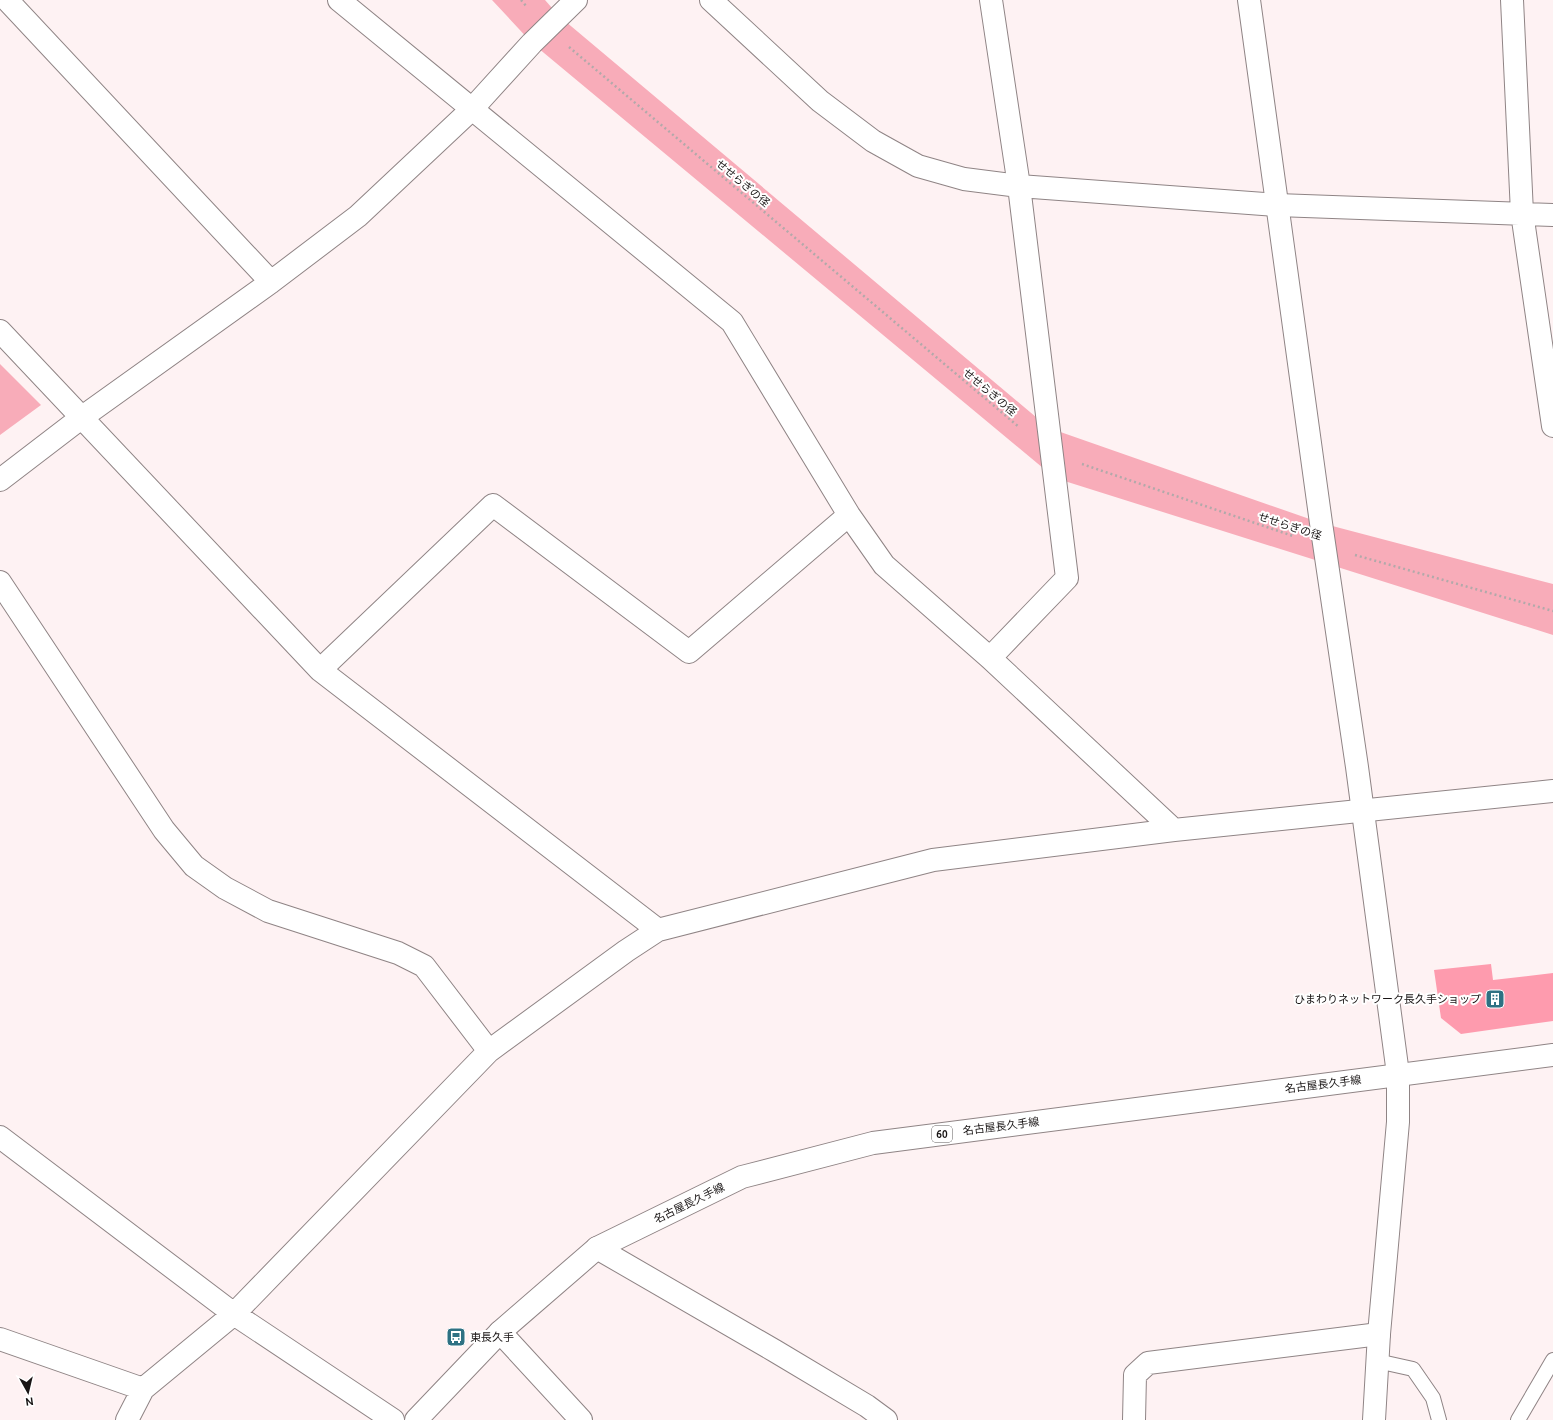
<svg xmlns="http://www.w3.org/2000/svg" width="1553" height="1420" viewBox="0 0 1553 1420" font-family="Ubuntu,'Noto Sans JP',sans-serif">
  <style>
    .green { fill: #f8acb9 }
    .building { fill: #fe9bae }
    .lines { fill: none; stroke-linecap: round; stroke-linejoin: round }
    .service-casing { stroke: #8f8485; stroke-width: 16 }
    .minor-casing { stroke: #8f8485; stroke-width: 24 }
    .tertiary-casing { stroke: #8f8485; stroke-width: 24 }
    .primary-casing { stroke: #8f8485; stroke-width: 24 }
    .path { stroke: #b2a9aa; stroke-width: 2.5; stroke-dasharray: 2 3; stroke-linecap: butt }
    .service { stroke: #fff; stroke-width: 14 }
    .minor { stroke: #fff; stroke-width: 22 }
    .tertiary { stroke: #fff; stroke-width: 22 }
    .primary { stroke: #fff; stroke-width: 22 }
    .labels { text-anchor: middle; stroke-width: 4; stroke-linejoin: round; paint-order: stroke }
    .shield { fill: #fff; stroke: #5e5b5b; stroke-width: 1 }
    .shield-label { font-size: 10px; font-weight: bold; fill: #191515 }
    .street-label { font-size: 11px; fill: #191515; stroke: #fff }
    .poi-label { font-size: 11px; fill: #191515; stroke: #fff; text-anchor: end }
  </style>
  <rect width="100%" height="100%" fill="#fef2f3"/>
  <path class="green" d="M492,0H545L559,16L1049,428L1321,523L1553,584V635L1055,478L532,43Z
    M0,364L41,405L0,435Z"/>
  <path class="building" d="M1491,964L1493,980L1553,973V1021L1461,1034L1441,1018L1434,970Z"/>
  <g class="lines">
    <defs>
      <path id="service" d="M1377,1361L1413,1369L1433,1398L1439,1420
        M1518,1420L1553,1360"/>
      <path id="minor" d="M7,0L271,282
        M339,0L732,322L849,515L884,565L990,658L1174,830
        M711,0L820,101L873,141L918,166L964,179L1019,186L1277,205L1553,215
        M1512,0L1522,213L1553,426
        M0,331L320,670L658,930
        M0,480L81,418L271,282L358,216L472,109L532,43L576,0
        M0,582L164,830L194,866L225,888L268,911L398,953L424,966L489,1051
        M990,658L1067,578L1019,186L991,0
        M320,670L493,505L689,652L849,515
        M0,1137L234,1314L393,1420
        M597,1248L775,1351L867,1406L886,1420
        M500,1332L581,1420
        M0,1339L143,1389
        M127,1420L143,1389L234,1314L489,1051L626,951L658,930L933,860L1174,830L1553,791
        M1134,1420L1135,1375L1148,1363L1379,1334"/>
      <path id="tertiary" d="M1249,0L1321,523L1357,767L1398,1074V1122L1379,1334L1374,1420"/>
      <path id="primary" d="M416,1420L500,1332L597,1248L742,1177L873,1143L1553,1055"/>
    </defs>
    <use href="#service" class="service-casing"/>
    <use href="#minor" class="minor-casing"/>
    <use href="#tertiary" class="tertiary-casing"/>
    <use href="#primary" class="primary-casing"/>
    <path class="path" d="M521,0L527,7
      M569,47L1019,427
      M1082,464L1293,536
      M1355,555L1553,611"/>
    <use href="#service" class="service"/>
    <use href="#minor" class="minor"/>
    <use href="#tertiary" class="tertiary"/>
    <use href="#primary" class="primary"/>
  </g>
  <defs>
    <symbol id="building-square" viewBox="-11 -11 22 22"><rect x="-9" y="-9" width="18" height="18" rx="4" fill="#2e7183" stroke="#fff"/><path d="M-4-6H4V6H1V3H-1V6H-4ZM-2.5-4.3h1.7v1.8h-1.7ZM.8-4.3h1.7v1.8H.8ZM-2.5-1h1.7V.8h-1.7ZM.8-1h1.7V.8H.8Z" fill="#fff"/></symbol>
    <symbol id="bus-square" viewBox="-11 -11 22 22"><rect x="-9" y="-9" width="18" height="18" rx="4" fill="#2e7183" stroke="#fff"/><path d="M-5-6H5V4H4V6H2V4H-2V6H-4V4H-5ZM-3.5-4V0h7V-4ZM-3.5 1.2v1.5H-2V1.2ZM2 1.2v1.5H3.5V1.2Z" fill="#fff"/></symbol>
  </defs>
  <g fill-rule="evenodd">
    <use href="#building-square" x="1484" y="988" width="22" height="22"/>
    <use href="#bus-square" x="445" y="1326" width="22" height="22"/>
  </g>
  <g class="labels">
    <rect class="shield" x="932" y="1126" width="20" height="16" rx="3"/>
    <g class="shield-label">
      <text x="942" y="1138">60</text>
    </g>
    <g class="street-label">
      <text transform="translate(743 183) rotate(40)" y="4">せせらぎの径</text>
      <text transform="translate(990 392) rotate(40)" y="4">せせらぎの径</text>
      <text transform="translate(1290 526) rotate(18)" y="4">せせらぎの径</text>
      <text transform="translate(1323 1084) rotate(-7)" y="4">名古屋長久手線</text>
      <text transform="translate(1001 1126) rotate(-7)" y="4">名古屋長久手線</text>
      <text transform="translate(689 1203) rotate(-26)" y="4">名古屋長久手線</text>
    </g>
    <g class="poi-label">
      <text x="1481" y="1003">ひまわりネットワーク長久手ショップ</text>
      <text x="470" y="1341" text-anchor="start">東長久手</text>
    </g>
  </g>
  <g transform="translate(28 1392) rotate(172)" stroke="#ffffff" stroke-width="3" paint-order="stroke">
  <path d="M0-3L7 15L0 10L-7 15Z" fill="#191515"/>
  <text y="-6" font-size="11" font-weight="bold" text-anchor="middle" fill="#191515">N</text>
  </g>
</svg>
